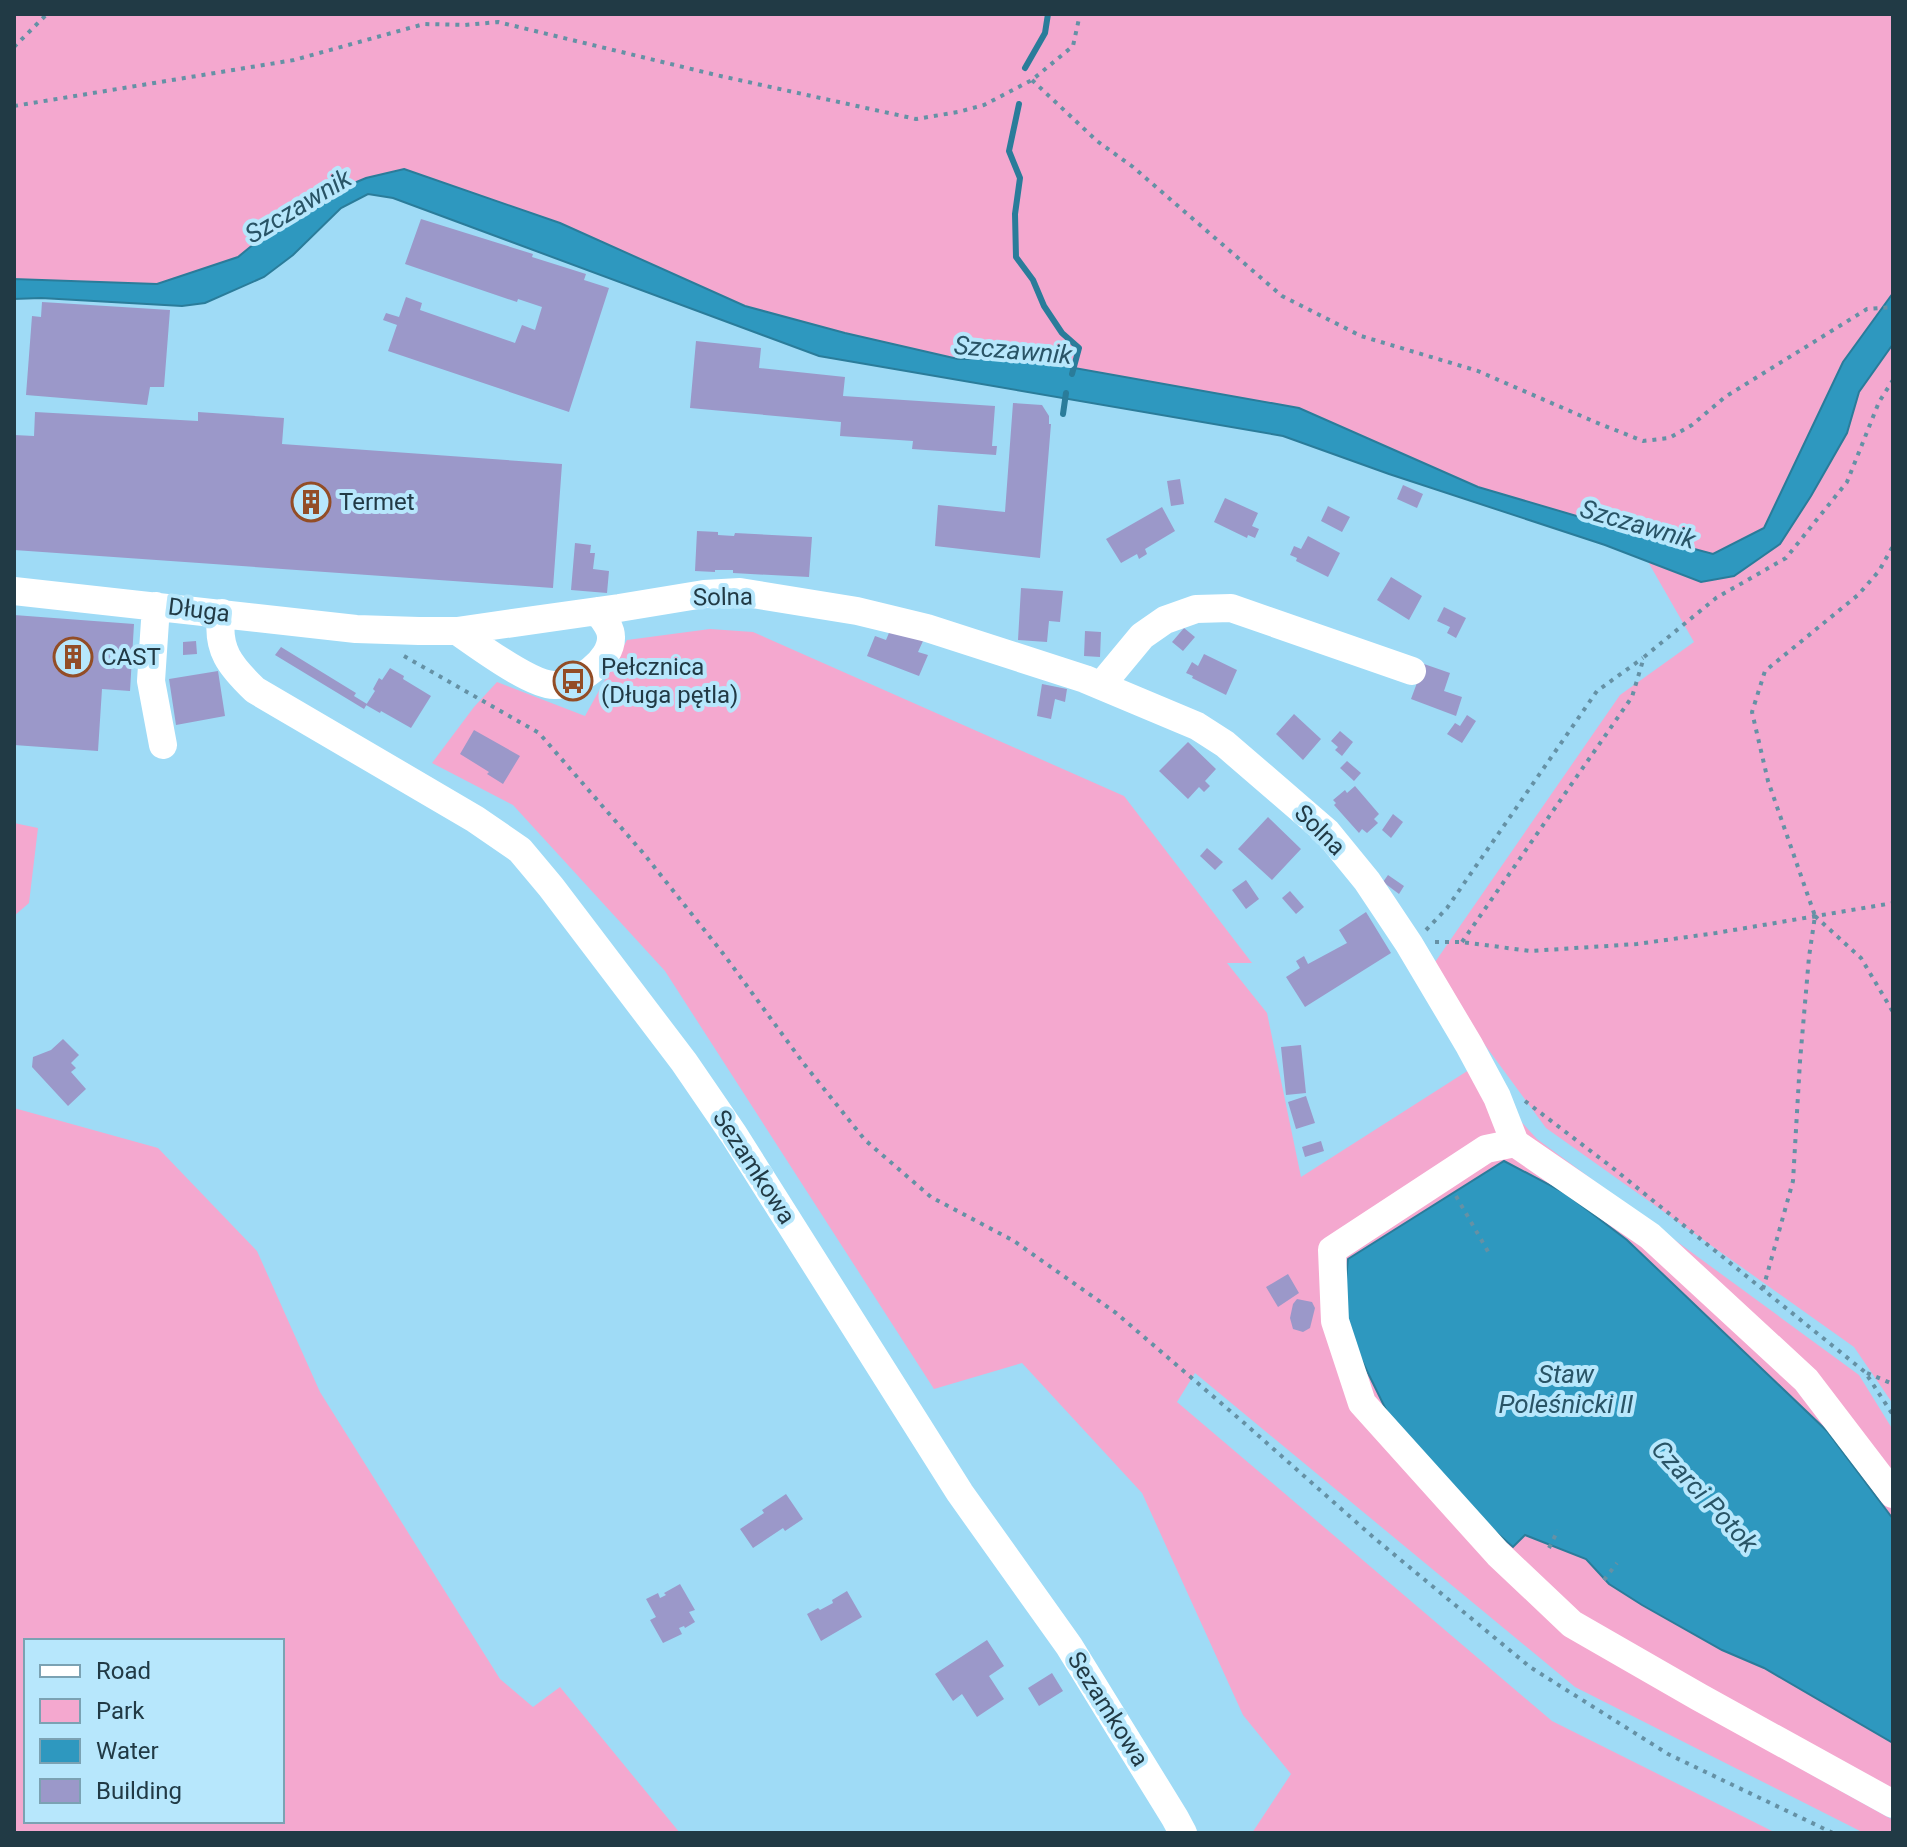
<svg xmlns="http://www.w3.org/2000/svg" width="1907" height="1847" viewBox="0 0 1907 1847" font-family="Roboto,sans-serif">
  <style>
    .green { fill: #f4a8cf; fill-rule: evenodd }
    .water { fill: #2e98bf; stroke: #2a7c9a; stroke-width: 2 }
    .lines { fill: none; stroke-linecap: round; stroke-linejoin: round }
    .stream { stroke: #2a7c9a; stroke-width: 6 }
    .building { fill: #9b98c9 }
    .path { stroke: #6591a5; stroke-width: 4; stroke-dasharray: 4 6; stroke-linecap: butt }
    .minor { stroke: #fff; stroke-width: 28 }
    .labels { text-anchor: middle; stroke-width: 8; stroke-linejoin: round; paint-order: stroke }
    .poi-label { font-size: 24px; fill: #213a45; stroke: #b7e7fc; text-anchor: start }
    .street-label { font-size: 24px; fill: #213a45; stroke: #b7e7fc }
    .water-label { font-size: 26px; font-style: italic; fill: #295466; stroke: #b7e7fc }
  </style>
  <rect width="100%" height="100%" fill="#9fdbf6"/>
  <path class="green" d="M14,14H1893V1404L1854,1347L1546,1128L1482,1041L1433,965L1620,695L1694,642L1631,532L1478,487L1024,359H958L845,333L745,306L560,223L404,169L366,178L334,191L276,226L238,257L157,284L14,279Z
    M710,629L753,632L1124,796L1252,963H1227L1267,1013L1301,1177L1472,1068L1537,1139L1859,1375L1893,1430V1519L1827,1431L1627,1240L1513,1547L1525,1535L1586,1559L1609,1584L1642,1605L1722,1650L1764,1668L1893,1743V1818L1776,1755L1893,1820V1833H1864L1575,1687L1195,1373L1177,1402L1552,1721L1776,1833H1252L1291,1774L1243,1715L1142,1493L1022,1363L934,1389L665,971L513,805L432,763L474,707L497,682L585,716L627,640Z
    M14,823L38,828L29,903L14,916Z
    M14,1108L158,1148L257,1251L320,1392L500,1679L533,1707L560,1687L680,1833H14ZM26,1641H282V1821H26Z"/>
  <path class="water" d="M404,169L560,223L745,306L845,333L958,359H1024L1299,408L1478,487L1631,532L1713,554L1764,528L1843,362L1893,293V344L1859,392L1847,433L1811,496L1780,544L1734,576L1701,582L1605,545L1389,474L1283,436L819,356L393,198L368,194L341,208L293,255L264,277L205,303L182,306L41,298L14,299V279L157,284L238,257L276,226L335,191L366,178Z
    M1504,1161L1565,1193L1627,1240L1827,1431L1893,1519V1743L1764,1668L1722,1650L1642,1605L1609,1584L1586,1559L1525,1535L1513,1547L1467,1507L1392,1422L1342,1320L1348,1259Z"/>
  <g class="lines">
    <path class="stream" d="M1025,68L1045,33L1048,14
      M1019,104L1009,151L1020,178L1015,214L1016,257L1033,280L1044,306L1062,333L1079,348L1072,374
      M1063,414L1066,393"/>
  </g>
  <path class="building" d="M421,219L533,254L532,257L586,274L584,280L609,288L569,412L388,351L397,325L383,320L386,313L399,317L406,297L422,303L420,310L515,343L522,325L535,330L542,307L518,299L517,302L405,264Z
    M42,302L170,310L164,387H150L147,405L26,395L32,316L41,317Z
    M696,341L761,348L759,368L845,377L843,396L995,406L992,446H997L996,455L912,449L913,441L840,436L841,422L690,408Z
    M1013,403L1042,405L1049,416V424H1051L1040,558L935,546L938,505L1005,512Z
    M35,412L198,421V412L284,418L282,444L562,464L553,588L14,550V435L34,436Z
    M1180,479L1184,504L1171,506L1167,481Z
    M1403,485L1423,494L1417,508L1397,499Z
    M1225,498L1258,513L1252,526L1259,529L1255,538L1248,535L1247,538L1214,522Z
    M1328,506L1350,517L1342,532L1321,521Z
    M1162,507L1175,531L1145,549L1147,554L1139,559L1137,554L1121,563L1106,539Z
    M697,531L718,532V535L734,536L735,533L812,537L809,577L733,573V570H715V572L695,571Z
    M1308,536L1340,553L1328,577L1296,561L1297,558L1290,555L1294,546L1301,549Z
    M575,543L591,545L590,553H595L593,569L609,571L607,593L571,590Z
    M1391,577L1422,596L1409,620L1377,600Z
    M1021,588L1063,591L1060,622L1049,621L1047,642L1018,640Z
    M1444,607L1466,618L1456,638L1447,633L1450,627L1437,621Z
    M14,615L134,624L130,691L102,689L98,751L14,745Z
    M891,628L923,641L918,652L928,655L919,676L867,656L875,636L886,640Z
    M1184,628L1195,637L1183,651L1172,642Z
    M1085,631L1101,632L1100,657L1084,656Z
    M196,641L197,654L183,655V642Z
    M281,647L356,693L354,696L367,704L364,709L275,655Z
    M1204,654L1237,670L1226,695L1192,678L1193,676L1186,673L1192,662L1198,666Z
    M1424,664L1450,673L1444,691L1462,697L1456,716L1411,699Z
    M390,668L404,676L403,679L431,696L411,728L381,711L380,713L366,705L375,691L373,689L379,678L382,680Z
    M218,671L225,716L176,725L169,679Z
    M1042,684L1067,689L1065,702L1055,699L1051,719L1037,716Z
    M1294,714L1321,739L1303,760L1276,734Z
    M1467,715L1476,721L1462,743L1447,734L1455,723L1460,726Z
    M474,730L520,756L503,784L487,774L489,772L460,754Z
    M1340,731L1353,742L1342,756L1335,750L1338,747L1331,741Z
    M1188,742L1216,769L1205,781L1210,786L1204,792L1199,787L1188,799L1159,771Z
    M1347,761L1361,773L1354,781L1340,768Z
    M1355,786L1379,814L1374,819L1378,823L1367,833L1362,829L1359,833L1334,805L1336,803L1333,800L1345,790L1347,793Z
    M1393,814L1403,822L1391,838L1382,830Z
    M1268,817L1301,849L1272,880L1238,849Z
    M1207,848L1223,862L1215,870L1200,856Z
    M1388,875L1404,886L1399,894L1383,882Z
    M1246,880L1259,899L1246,909L1232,890Z
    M1290,891L1304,907L1296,914L1282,898Z
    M1366,912L1391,953L1305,1007L1286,977L1300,968L1296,961L1304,956L1308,964L1347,943L1339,930Z
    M63,1039L79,1055L71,1063L76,1068L71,1072L86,1089L68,1106L32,1067L33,1057L51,1050Z
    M1301,1045L1306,1093L1286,1095L1281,1047Z
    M1306,1096L1315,1123L1296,1129L1288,1102Z
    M1321,1141L1324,1151L1305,1157L1302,1147Z
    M1288,1274L1299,1293L1278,1307L1266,1287Z
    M1297,1299L1312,1302L1315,1308L1310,1328L1303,1332L1293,1329L1290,1318L1293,1304Z
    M786,1494L803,1519L785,1531L783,1528L753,1548L740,1529L764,1513L762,1510Z
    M680,1584L695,1610L689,1612L695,1622L685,1628L684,1626L679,1628L682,1634L663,1643L650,1620L656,1617L646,1599L658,1593L660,1598L666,1595L664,1593Z
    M847,1591L862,1617L821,1641L807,1614L818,1608L820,1610L833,1603L832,1600Z
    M987,1640L1004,1666L989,1676L1004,1699L977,1717L962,1694L953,1701L935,1674Z
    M1052,1673L1063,1691L1039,1706L1028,1688Z"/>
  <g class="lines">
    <path class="path" d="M14,47L47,14
      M1032,80L1097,141L1133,167L1282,296L1361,336L1478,371L1595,422L1643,441L1669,438L1692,425L1725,397L1867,309L1893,307
      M14,106L294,60L424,24L465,25L498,22L716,75L916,119L958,112L984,105L1032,80L1073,46L1080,14
      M404,656L539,733L644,854L725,956L804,1064L865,1140L931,1197L1014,1241L1116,1313L1243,1422L1373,1537L1530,1667L1668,1754L1833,1833
      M1815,916L1861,958L1893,1012
      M1426,930L1447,908L1597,691L1643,658
      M1435,942H1462L1530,951L1637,944L1716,933L1893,903
      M1462,942L1632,697L1644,657L1716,598L1786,558L1847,482L1879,402L1893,380
      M1525,1101L1609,1165L1865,1372L1893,1415
      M1456,1196L1490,1255
      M1763,1289L1793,1181L1800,1061L1809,957L1815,916L1768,781L1752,712L1765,671L1858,595L1879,571L1893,546
      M1867,1373L1893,1384
      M1549,1548L1558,1530
      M1604,1580L1617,1563"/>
    <path class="minor" d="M14,591L356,629L419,631H457L619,608L704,594L740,592L857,611L927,628L1085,679L1197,726L1225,744L1327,832L1367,881L1409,944L1469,1045L1497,1097L1515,1143L1650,1236L1806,1380L1893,1494
      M156,606L151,681L163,745
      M222,613C215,649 231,667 255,690L475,819L520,850L551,887L684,1062L734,1135L960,1493L1069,1646L1175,1818L1183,1833
      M457,631C477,645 531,685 554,685C576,686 612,661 611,637C611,627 603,619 597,611
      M1104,686L1108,677L1142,636L1165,620L1196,609L1231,608L1412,671
      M1515,1143L1486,1149L1332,1250L1335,1321L1362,1403L1498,1554L1572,1624L1699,1697L1893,1804"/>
  </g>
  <defs>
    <symbol id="building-ring" viewBox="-11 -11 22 22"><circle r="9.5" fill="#b7e7fc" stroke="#934d26" stroke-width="1.5"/><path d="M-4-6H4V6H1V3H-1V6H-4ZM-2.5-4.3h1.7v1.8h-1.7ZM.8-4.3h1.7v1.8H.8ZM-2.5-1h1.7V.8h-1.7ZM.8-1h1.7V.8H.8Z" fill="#934d26"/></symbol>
    <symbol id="bus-ring" viewBox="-11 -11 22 22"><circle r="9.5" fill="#b7e7fc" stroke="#934d26" stroke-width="1.5"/><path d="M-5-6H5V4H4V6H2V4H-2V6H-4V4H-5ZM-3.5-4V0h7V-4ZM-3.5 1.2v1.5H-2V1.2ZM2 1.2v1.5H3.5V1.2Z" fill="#934d26"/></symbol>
  </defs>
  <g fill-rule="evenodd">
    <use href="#building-ring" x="289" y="480" width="44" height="44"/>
    <use href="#building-ring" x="51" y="635" width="44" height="44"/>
    <use href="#bus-ring" x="551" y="659" width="44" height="44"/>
  </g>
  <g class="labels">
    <g class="poi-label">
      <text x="339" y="510">Termet</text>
      <text x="101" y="665">CAST</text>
      <text x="601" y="675">Pełcznica<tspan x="601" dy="28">(Długa pętla)</tspan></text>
    </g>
    <g class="street-label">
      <text transform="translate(723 597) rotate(-1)" y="8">Solna</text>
      <text transform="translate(199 610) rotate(7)" y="8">Długa</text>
      <text transform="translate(1320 830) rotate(45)" y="8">Solna</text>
      <text transform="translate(754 1167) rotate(57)" y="8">Sezamkowa</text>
      <text transform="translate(1108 1709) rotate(58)" y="8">Sezamkowa</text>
    </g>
    <g class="water-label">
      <text transform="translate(298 206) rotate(-31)" y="9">Szczawnik</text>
      <text transform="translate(1013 350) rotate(5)" y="9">Szczawnik</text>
      <text transform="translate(1638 524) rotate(16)" y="9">Szczawnik</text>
      <text x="1566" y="1383">Staw<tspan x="1566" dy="30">Poleśnicki II</tspan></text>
      <text transform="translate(1705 1496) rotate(47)" y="9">Czarci Potok</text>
    </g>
  </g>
  <rect width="1907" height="1847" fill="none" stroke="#213a45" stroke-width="32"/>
  <rect x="24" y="1639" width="260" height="184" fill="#b7e7fc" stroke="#7ba2b3" stroke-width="2"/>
  <rect x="40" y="1665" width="40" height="12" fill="#ffffff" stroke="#7ba2b3" stroke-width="2"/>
  <text x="96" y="1679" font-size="24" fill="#213a45">Road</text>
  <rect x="40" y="1699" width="40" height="24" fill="#f4a8cf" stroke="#7ba2b3" stroke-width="2"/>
  <text x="96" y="1719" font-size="24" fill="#213a45">Park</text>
  <rect x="40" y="1739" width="40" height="24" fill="#2e98bf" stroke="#7ba2b3" stroke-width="2"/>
  <text x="96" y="1759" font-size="24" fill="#213a45">Water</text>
  <rect x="40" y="1779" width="40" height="24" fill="#9b98c9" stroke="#7ba2b3" stroke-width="2"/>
  <text x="96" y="1799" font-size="24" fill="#213a45">Building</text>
</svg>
